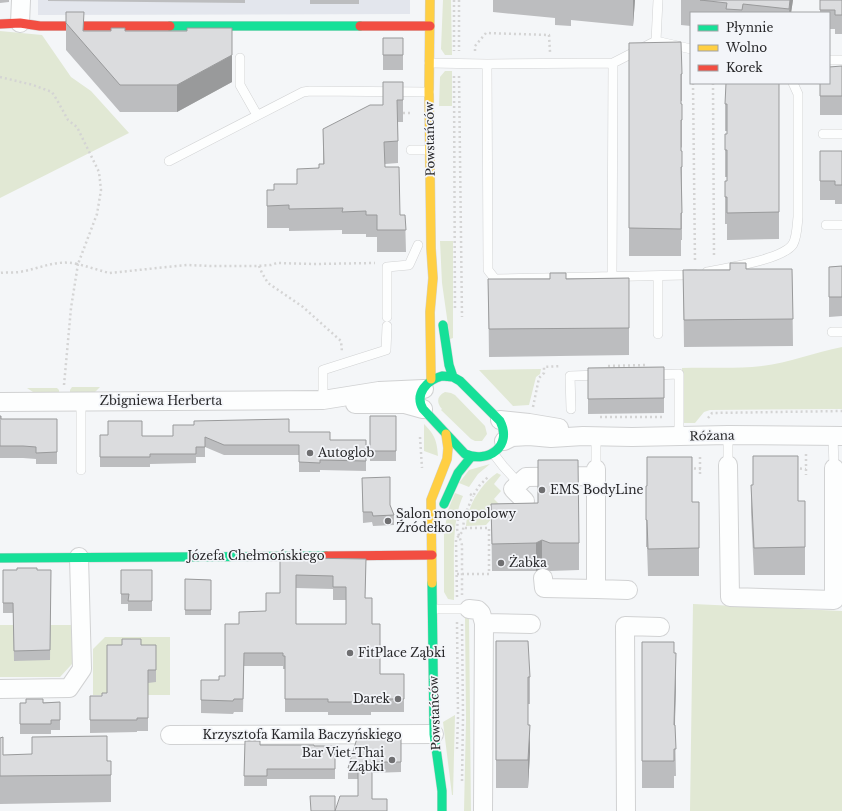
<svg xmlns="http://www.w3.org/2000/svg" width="842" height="811" viewBox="0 0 842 811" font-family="'Libre Baskerville',serif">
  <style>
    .built { fill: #e3e6ed }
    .green { fill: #e1e8d4 }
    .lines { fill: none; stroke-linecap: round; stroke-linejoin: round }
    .lane-casing { stroke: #d1d2d3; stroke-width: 10 }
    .street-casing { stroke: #d1d2d3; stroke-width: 20 }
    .fast-casing { stroke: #d1d2d3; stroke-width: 10 }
    .slow-casing { stroke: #d1d2d3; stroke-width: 10 }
    .jam-casing { stroke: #d1d2d3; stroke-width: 10 }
    .path { stroke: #d4d4d4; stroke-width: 2.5; stroke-dasharray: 2 3; stroke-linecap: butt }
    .lane { stroke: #fdfefe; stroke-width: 9 }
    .street { stroke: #fdfefe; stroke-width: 18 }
    .fast { stroke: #16e098; stroke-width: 9 }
    .slow { stroke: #ffcf43; stroke-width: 9 }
    .jam { stroke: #f24e42; stroke-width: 9 }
    .wall { fill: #bcbdbf; fill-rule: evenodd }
    .shaded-wall { fill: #999a9b }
    .building { fill: #dbdcde; stroke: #999a9b; fill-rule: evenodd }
    .poi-dot { fill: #6f6f71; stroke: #f3f5f9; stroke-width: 1.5 }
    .labels { text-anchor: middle; stroke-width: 3.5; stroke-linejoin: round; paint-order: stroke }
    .street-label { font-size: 12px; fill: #272729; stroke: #f3f5f9 }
    .poi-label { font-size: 12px; fill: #272729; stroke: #f3f5f9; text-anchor: start }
  </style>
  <rect width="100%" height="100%" fill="#f4f6f8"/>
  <path class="built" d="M38,0H410V14L38,15Z"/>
  <path class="green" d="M443,0H451L452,55H445L441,49Z
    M0,31L42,35L71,77L91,91L129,133L0,198Z
    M445,71H452V106H439L440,77Z
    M440,241H453V338L450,339L442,283Z
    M842,347V409L710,410L704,412L695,423H683L682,368C708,367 736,369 762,366C789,363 815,352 842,347Z
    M541,369L540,374L536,377L529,405L513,406L479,370Z
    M72,387H100L94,393L70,394V390Z
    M27,388H57L59,390V394H36Z
    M445,392L451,393L455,395L485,426L487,434L482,441H475L471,439L441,410L442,409C436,402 437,396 445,392Z
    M424,424C435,435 437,441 438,456L424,451Z
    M490,464L478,474L469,487L459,483L469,470Z
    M497,473L501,475L494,484L501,491L494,499L502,507L486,525L466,526C467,506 481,484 497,473Z
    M455,493L463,496C450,524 455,569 454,600L448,599L444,592V533L448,510Z
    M693,604L842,611V811H690Z
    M465,617L469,618L471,811H464L466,720Z
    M0,625H72V664L60,677H0Z
    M105,637H170V695H93V649Z
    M455,715L453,795H452L443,722Z"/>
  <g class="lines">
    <defs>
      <path id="lane" d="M656,41L658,0
        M240,58V85L257,115
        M829,60H842
        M429,63L487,64L613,63L656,41L691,49
        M487,64L488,270L495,279L685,275L694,274
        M823,134H842
        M411,150H430
        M169,161L303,92L310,91L429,92
        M826,225H842
        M707,272C725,268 783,260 793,244C797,237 797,226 798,217V94L793,83
        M612,277L613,63
        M387,317V267L409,265L418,245
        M832,332H842
        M658,334V276
        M653,375L679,374V437
        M323,400V370L386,350L387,326
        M571,409L570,376L600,375
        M596,436V469
        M833,436L834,468
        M493,453L503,466L513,477
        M728,465V435
        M81,470V402
        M433,609H469"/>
      <path id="street" d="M20,23L21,0
        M0,402L323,400L379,391L424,389
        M355,404H405L423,409
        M500,420L529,423L559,428
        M504,441L512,437L529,436L551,438L583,436L632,437L728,435L842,436
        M728,465L730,597L834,600V468
        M525,501L513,489L526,477L596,476
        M543,578L544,588L596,589V469
        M596,589L628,590
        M469,609L478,610L481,613L484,623L483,811
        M484,623L531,624
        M0,689L69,688L82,669L79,557
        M170,735L434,734
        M626,811L625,626L660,627"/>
      <path id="fast" d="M170,26H360
        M443,325L449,365L453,377
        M442,376L453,377L460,381L500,421C513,446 488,464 465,454L423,409C414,394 427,380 442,376Z
        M444,504L458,473L471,457
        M0,558L326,556
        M432,583L434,734L442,791V811"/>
      <path id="slow" d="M430,0L429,92L431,248L433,278L430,312L431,379
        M432,583L431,500L447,459L448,448L446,434"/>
      <path id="jam" d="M0,24L20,23L40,26H170
        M360,26H430
        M326,556L432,555"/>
    </defs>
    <use href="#lane" class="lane-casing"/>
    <use href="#street" class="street-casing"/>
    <use href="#fast" class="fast-casing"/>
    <use href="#slow" class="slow-casing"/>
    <use href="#jam" class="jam-casing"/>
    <path class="path" d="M454,0V51
      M459,0V51
      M475,51V46L486,33L549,35L550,52
      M454,76L455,311
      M459,76L462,317
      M0,77L33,85L52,92L57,100L68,120L77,127L99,172L101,190L97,214L78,264C55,259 40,269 19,272C13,273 6,272 0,273
      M693,83L695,262
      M713,83L714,258
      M403,113H410
      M259,266L262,273L268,283L303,307L341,341L342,352
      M608,366L645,365
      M64,385L71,308L78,264L109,273L187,265L211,266H257L271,265L277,263L314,264L375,263
      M533,407L539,378L544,373V367L561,366
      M600,417H665
      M708,418L712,413L842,411
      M420,437L422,468
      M806,454V475
      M689,468L701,469
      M795,468L806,469
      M700,474V455
      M470,494L473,496L479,486L489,476
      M458,519L457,529L462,545V595
      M457,574H489V528H463
      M457,597L456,539L463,531L464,517L473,496
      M457,622L458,716L457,749
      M462,781L463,716L462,624"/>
    <use href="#lane" class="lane"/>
    <use href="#street" class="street"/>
    <use href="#fast" class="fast"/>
    <use href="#slow" class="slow"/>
    <use href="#jam" class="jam"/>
  </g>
  <path class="wall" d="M0,0H9V2L0,3Z
    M48,0H245V3L48,1Z
    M310,0H359V4H310Z
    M493,0H635L633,26L571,20V26L555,25V18L493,12Z
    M681,0H793L791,13H691V26L681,25Z
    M820,0H842V34H835V29H829V13H820Z
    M66,12L84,31H125L232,82L177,112H120L66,50Z
    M383,38H403V70H383Z
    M629,43L682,74V101H681V104H682V148L681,147L682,167V240H681V256H629Z
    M842,66V115H820V83Z
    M403,82V122H398V163L385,164V167L400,215H405L406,252H377V237H366V234H342V230L289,231V228H267V190H274L297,184L323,164V129L383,105Z
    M779,83V239L727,240V224H725V181H727V177H725V134H727V131H725V104Z
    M820,151H842V204H835V200H820Z
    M842,266V316L829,317V267Z
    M792,269L793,346L684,347L683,270Z
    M629,278V355L489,357L488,279Z
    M664,367V413L588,414V368Z
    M0,416L1,419H57V464H36V459L23,458H0Z
    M370,416H396V461H370Z
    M289,432L330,440H366V471L320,470V472H299V455H224L205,447V457H196V463L150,464V467H100V435L142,436H173Z
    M647,457L692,502H699V576H648L647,547H646V486H647Z
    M538,460L579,543V570L550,571L542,568L536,571H492L491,504L538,503Z
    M362,478L390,505L394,515V525L373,526L372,522L363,523Z
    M751,485L798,501H805V575H754L751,512Z
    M303,558L366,559L365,598L372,624L380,674H404V712H371V715H328V712H285V669H283V666H244L243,712H234L233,714L201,713V680H219L225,676L239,624L266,611L280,593ZM296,588L333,589V600H346V624H296Z
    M3,570H51L50,660L14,661L13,613H3Z
    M121,570H152V611H128V604H121Z
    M185,579L211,580V615H185Z
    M496,641L530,677V704H528V725L530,752L528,788H496Z
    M642,642L674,653L676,681L675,725L676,776H674V788H642Z
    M141,645H156V682L148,683V731H137V732L90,733V696H102L107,693Z
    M60,702V730H51V734H20V703Z
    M401,735V772L372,773V799L358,796V779H348V768Z
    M0,738L3,755L111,761V802L0,804Z
    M245,741L260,745L335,746V779H267V786H244Z"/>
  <path class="shaded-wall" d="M633,0H635L633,26Z
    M790,0H793L791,13H789Z
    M232,55V82L177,112V85Z
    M542,540V568L536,571V543Z
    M676,653V681L674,752V725Z
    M530,725V752L528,788V760Z"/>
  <path class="building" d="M700,0H790L789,9L743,4L742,10L726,9L727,3Z
    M820,0H842V15H835V10H820Z
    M66,12H84L83,31H111V28H125V31H187V28H232V55L177,85H120L66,23Z
    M383,38H403V55H383Z
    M681,42L682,74H681V104H682V120H681V151H682V167H681L682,213H681V229L629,228V43Z
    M842,66V96H820V83H829V67Z
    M383,82H403V100H397L398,141L384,142L385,167H399L400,215H405L406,230H377V215H366V211L342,212L343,208L289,209V205L267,206V190H274V184H297V169L319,168V164H324L323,129L370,105H383Z
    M726,83H779V212L727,213V197H725V181H727V150H725V134H727V104H725Z
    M820,151H842V185H835V181H820Z
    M730,263H746V269H792L793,319L684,320L683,270H730Z
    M842,266V297H829V267Z
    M550,273H566V279L629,278V328L489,329L488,279H550Z
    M664,367V398L588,399V368Z
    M0,416H1V419H57V452L36,453V447L23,446H0Z
    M370,416H396V451H370Z
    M289,419V432H330V440H366V461L320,460V463L299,462V445H224L205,437V447H196V454H150V457H100V435H108V421H142V436H173V425H194V421Z
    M753,456H798V501H805V547L754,548L751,485H753Z
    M647,457H692V502H699V548L648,549L647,520H646V486H647Z
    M538,460H578L579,543H550L542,540L536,543L492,544L491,504L538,503Z
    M390,477V505L394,515L373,516L372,512H363L362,478Z
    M303,555V558L366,559L365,598H372V624H380V674H404V699H371V702H328V699H285V656H283V653H244L243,699H234L233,701L201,700V680H219V676H225V624H239V612L266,611V593H280V556ZM296,575L333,576V587H346V624H296Z
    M17,568H37V570H51L50,650L14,651L13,603H3V570H17Z
    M121,570H152V601H128L129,594H121Z
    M185,579L211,580V610H185Z
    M122,639H141V645H156V670H148V718H137V720H90V696H102V693H107V645H122Z
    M496,641H528L530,677H528V725H530L528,760H496Z
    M642,642H674V653H676L674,725H675L676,749H674V761H642Z
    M26,699H43V703L60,702V720H51V724H20V703H26Z
    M358,735H401V762H372V799H387V811H335L340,796H358V768H348Z
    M107,736V761H111V775L0,776V738L3,737V755L32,754V737Z
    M245,741H260V745H314V746H335V769H267V776H244Z
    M310,796H335V811H311Z"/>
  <g class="poi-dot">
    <circle cx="310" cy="453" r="4"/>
    <circle cx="542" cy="490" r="4"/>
    <circle cx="388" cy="521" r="4"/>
    <circle cx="501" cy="563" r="4"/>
    <circle cx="350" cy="653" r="4"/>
    <circle cx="398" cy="699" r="4"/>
    <circle cx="392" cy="760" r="4"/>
  </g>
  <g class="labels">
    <g class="street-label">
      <text transform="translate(430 139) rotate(-91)" y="4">Powstańców</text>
      <text x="161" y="405">Zbigniewa Herberta</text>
      <text transform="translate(712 436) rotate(-1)" y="4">Różana</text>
      <text x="256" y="560">Józefa Chełmońskiego</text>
      <text transform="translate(435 713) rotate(-92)" y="4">Powstańców</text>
      <text x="302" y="739">Krzysztofa Kamila Baczyńskiego</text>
    </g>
    <g class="poi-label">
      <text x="318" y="457">Autoglob</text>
      <text x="550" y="494">EMS BodyLine</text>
      <text x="396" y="518">Salon monopolowy<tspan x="396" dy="14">Źródełko</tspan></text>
      <text x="509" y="567">Żabka</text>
      <text x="358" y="657">FitPlace Ząbki</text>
      <text x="390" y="703" text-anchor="end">Darek</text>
      <text x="384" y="757" text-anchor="end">Bar Viet-Thai<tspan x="384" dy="14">Ząbki</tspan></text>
    </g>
  </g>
  <rect x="690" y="12" width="140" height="72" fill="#f3f5f9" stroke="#a1a3a6"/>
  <rect x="698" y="25" width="20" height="6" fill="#16e098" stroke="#a1a3a6"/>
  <text x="726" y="32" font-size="12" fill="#272729">Płynnie</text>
  <rect x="698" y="45" width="20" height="6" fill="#ffcf43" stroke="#a1a3a6"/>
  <text x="726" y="52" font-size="12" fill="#272729">Wolno</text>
  <rect x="698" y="65" width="20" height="6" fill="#f24e42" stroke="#a1a3a6"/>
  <text x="726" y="72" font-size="12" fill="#272729">Korek</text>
</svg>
